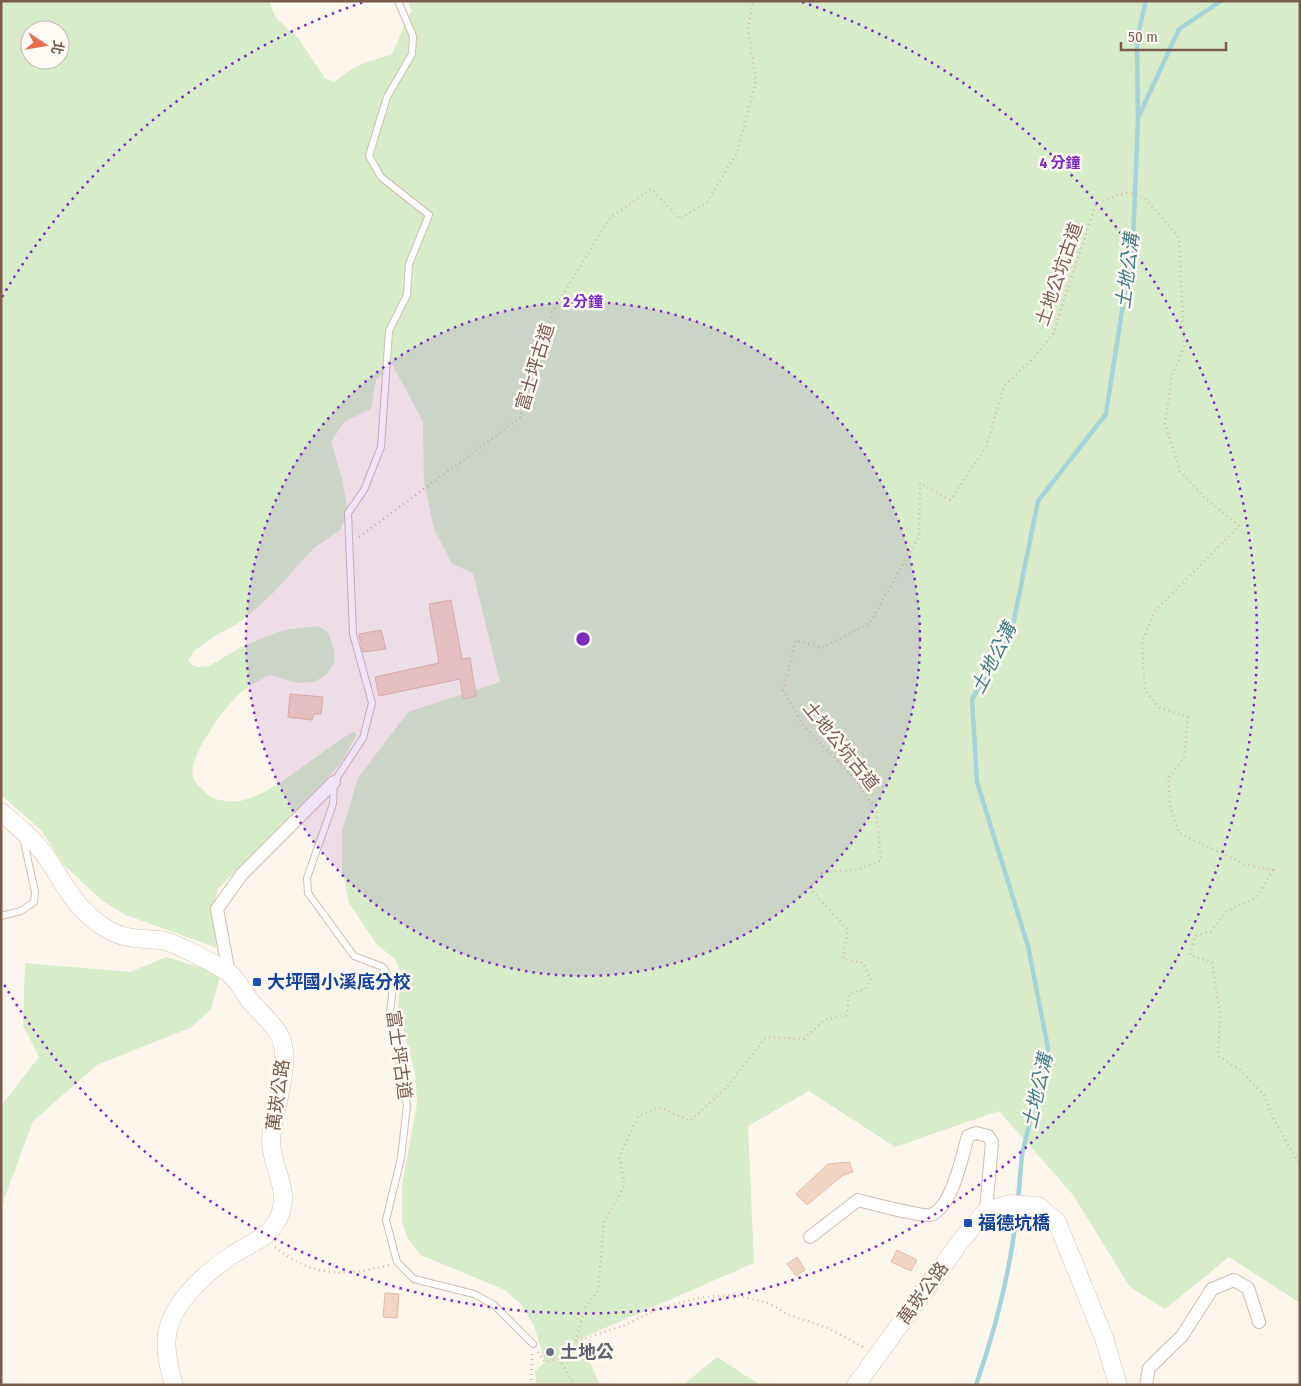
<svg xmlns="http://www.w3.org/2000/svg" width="1301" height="1386" viewBox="0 0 1301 1386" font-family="'Fira Sans Condensed','Noto Sans TC',sans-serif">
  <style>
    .green { fill: #d8ecc9; fill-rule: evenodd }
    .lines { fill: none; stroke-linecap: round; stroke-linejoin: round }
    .stream { stroke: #a5d3da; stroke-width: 4.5 }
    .building { fill: #f3d5c3; stroke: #e6bba3 }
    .lane-casing { stroke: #d1beb0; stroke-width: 8 }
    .street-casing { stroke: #d1beb0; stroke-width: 14 }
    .secondary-casing { stroke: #d6c0b0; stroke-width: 19 }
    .path { stroke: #d9b8a5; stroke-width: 2.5; stroke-dasharray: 1 4; stroke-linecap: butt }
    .lane { stroke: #fff; stroke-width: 6 }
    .street { stroke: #fff; stroke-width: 12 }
    .secondary { stroke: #fff; stroke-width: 18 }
    .ring { fill: none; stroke: #7b2cbf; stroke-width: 2.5; stroke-dasharray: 2.5 5 }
    .transit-dot { fill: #1a4fb4; stroke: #fffaf3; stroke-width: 2 }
    .worship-dot { fill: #6b7280; stroke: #fffaf3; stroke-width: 2 }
    .labels { text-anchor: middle; stroke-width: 5; stroke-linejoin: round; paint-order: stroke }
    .street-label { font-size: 18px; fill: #7a5c4d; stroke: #fffaf3 }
    .transit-label { font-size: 18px; font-weight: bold; fill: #164399; stroke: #fffaf3; text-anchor: start }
    .worship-label { font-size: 18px; font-weight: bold; fill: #5b616d; stroke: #fffaf3; text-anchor: start }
    .water-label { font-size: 19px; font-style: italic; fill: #437c86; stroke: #fffaf3 }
    .centre { fill: #7b2cbf; stroke: #fffaf3; stroke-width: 2.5 }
    .ring-label { font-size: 15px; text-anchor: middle; font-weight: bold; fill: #7b2cbf; stroke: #fffaf3; stroke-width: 5; stroke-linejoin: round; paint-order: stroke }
  </style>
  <rect width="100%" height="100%" fill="#fdf6ec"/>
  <path class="green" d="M1,1H269L276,18L298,38L325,78L334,82C351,67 369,60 391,55C400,40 402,25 412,11L408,1H1300V1303L1229,1257L1165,1309L1130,1287L1073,1195L999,1111L895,1147L809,1091L748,1126L754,1263L580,1339L600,1385H536L535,1371L545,1362L534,1326L521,1304L505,1290L421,1255L409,1241L402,1223V1186L417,1103L415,1073L398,1009L400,970L394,958L377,945L349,903L342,869V831L358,778L408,712L500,682L473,573L452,564L434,529L424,481L423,422L392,364L376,380L371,409L344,422L331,442L342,478L348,513L340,530L314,548L273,593L242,621L215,636L194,651L188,660L192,665L197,667L209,666L243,646L284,630L317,626L328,632L334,649V664L326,675L314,682L297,683L270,675C261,680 252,684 244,690C228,702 187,757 193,777C194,781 199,786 202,789C210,800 227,803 240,801C277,793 319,751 353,732L357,734L341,763L325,781L218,889L211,913L217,948L126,915L101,900L63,864L41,830L1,795ZM30,30H60V60H30Z
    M166,957L221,973L211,1009L190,1028L97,1065L33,1121L1,1208V1106L39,1057L23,1025L25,963L130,972Z
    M717,1357L760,1385H683Z"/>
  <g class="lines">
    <path class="stream" d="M1138,118L1179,29L1221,1
      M1018,1201L1022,1154L1048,1048L1028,946L977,782L972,699L1012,630L1038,501L1106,414L1133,240L1138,120L1137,39L1146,1
      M976,1385C996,1328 1011,1269 1017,1209"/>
  </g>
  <path class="building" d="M451,600L462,659L470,658L476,696L463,699L460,679L379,696L375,677L439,663L429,604Z
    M381,630L386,649L363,652L359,634Z
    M290,694L323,697L321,714H314L312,720L288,717Z
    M849,1162L853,1172L843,1175L807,1205L796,1194L828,1164Z
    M897,1250L917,1260L911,1271L891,1262Z
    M797,1257L805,1270L796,1276L787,1264Z
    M385,1293L399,1294L397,1318L383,1317Z"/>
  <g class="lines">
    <defs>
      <path id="lane" d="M398,1L413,36L412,54L387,97L369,156L381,177L429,215L409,264L407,295L389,331L381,447L364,490L348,513L353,634L372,703L363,738L334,782L333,804L307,878L308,893L354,956L383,967L393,985L390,1013L407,1105L401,1158L386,1220L397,1262L414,1279L474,1294L494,1305L533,1344
        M1,916L21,911L34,902L35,892L23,837"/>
      <path id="street" d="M229,973L217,909L242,874L334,782
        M810,1237L858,1200C869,1203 923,1217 930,1215C952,1209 962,1156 968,1136L976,1133L988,1136L992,1142L986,1211
        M1146,1385L1149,1368L1182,1336L1212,1289L1234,1280L1248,1288L1259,1322"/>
      <path id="secondary" d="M1,812C15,824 30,836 41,850C61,876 72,906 101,925C122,940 136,938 160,940C170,940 222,967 230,974C238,981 244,993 251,1002C259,1011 269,1020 277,1031C296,1056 272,1111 271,1141C271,1171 297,1195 273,1227C263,1240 246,1246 232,1255C207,1272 171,1303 167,1335C165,1351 169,1369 174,1385
        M856,1385L960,1242L986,1211L1009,1204L1038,1206L1057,1222L1104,1338L1118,1385"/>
    </defs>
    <use href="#lane" class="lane-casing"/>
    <use href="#street" class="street-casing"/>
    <use href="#secondary" class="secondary-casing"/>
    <path class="path" d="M359,537L520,418L552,312L610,218L651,189L680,219L707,202L737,153L756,81L748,29L753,1
      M275,1247C312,1277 344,1277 389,1265
      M576,1341L623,1326L658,1309L702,1297L735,1295L769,1303L789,1315L828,1328L865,1348
      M538,1352L545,1362L572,1356L585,1308L598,1291L604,1222L625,1185L619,1157L638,1116L659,1107L690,1121L726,1088L766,1037L804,1039L824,1020L847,1015L849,994L865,989L871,980L863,963L843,959L848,930L809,888L822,872L857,870L881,860L876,810L855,779L803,725L783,690L796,640L822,648L870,623L919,536L920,483L950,500L986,447L1004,386L1030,362L1053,334L1096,203L1125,193L1136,194L1147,200L1179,238L1184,346L1172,376L1165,424L1180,471L1204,497L1239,526L1155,611L1142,642L1145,691L1160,708L1188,717L1184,758L1168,779L1170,805L1179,833L1244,864L1273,870L1256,898L1227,911L1211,931L1195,936L1190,955L1212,962L1220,1014L1218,1056L1240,1070L1264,1095L1275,1122L1300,1165
      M559,1359L575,1385
      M531,1385L532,1353"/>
    <use href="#lane" class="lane"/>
    <use href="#street" class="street"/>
    <use href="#secondary" class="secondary"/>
  </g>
  <circle cx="583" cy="639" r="337" fill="#7b2cbf" fill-opacity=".12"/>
  <g class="ring">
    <circle cx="583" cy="639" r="337"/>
    <path d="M2 297A674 674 0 0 1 364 2M802 2A674 674 0 1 1 2 981"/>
  </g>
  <g class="transit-dot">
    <rect x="252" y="977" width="10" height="10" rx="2.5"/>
    <rect x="963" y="1218" width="10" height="10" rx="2.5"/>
  </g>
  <circle class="worship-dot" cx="550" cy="1352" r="5"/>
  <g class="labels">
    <g class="street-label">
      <text transform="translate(1059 274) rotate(-71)" y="6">土地公坑古道</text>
      <text transform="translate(535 367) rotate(-73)" y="6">富士坪古道</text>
      <text transform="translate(841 746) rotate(51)" y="6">土地公坑古道</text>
      <text transform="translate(399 1055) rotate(82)" y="6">富士坪古道</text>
      <text transform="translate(278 1095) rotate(-82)" y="6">萬崁公路</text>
      <text transform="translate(923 1293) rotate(-54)" y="6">萬崁公路</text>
    </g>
    <g class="transit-label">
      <text x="267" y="988">大坪國小溪底分校</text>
      <text x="978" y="1229">福德坑橋</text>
    </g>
    <g class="worship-label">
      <text x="560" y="1358">土地公</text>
    </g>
    <g class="water-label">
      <text transform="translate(1127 271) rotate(-83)" y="7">土地公溝</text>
      <text transform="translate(993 658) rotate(-63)" y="7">土地公溝</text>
      <text transform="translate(1037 1091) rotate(-77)" y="7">土地公溝</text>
    </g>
  </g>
  <circle cx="583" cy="639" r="8" class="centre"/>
  <g class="ring-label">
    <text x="1060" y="168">4 分鐘</text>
    <text x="583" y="307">2 分鐘</text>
  </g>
  <rect width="1301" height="1386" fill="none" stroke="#7a5c4d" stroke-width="5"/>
  <g transform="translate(45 45) rotate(102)"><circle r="24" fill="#fffaf3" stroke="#cabbb1"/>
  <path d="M0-4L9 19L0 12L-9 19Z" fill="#e76f51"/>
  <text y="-8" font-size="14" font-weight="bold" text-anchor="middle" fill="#7a5c4d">北</text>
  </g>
  <path d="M1121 42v8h105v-8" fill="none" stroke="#7a5c4d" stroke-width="2.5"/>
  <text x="1128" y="42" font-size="15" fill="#7a5c4d" stroke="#fffaf3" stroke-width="4" paint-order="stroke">50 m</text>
</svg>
